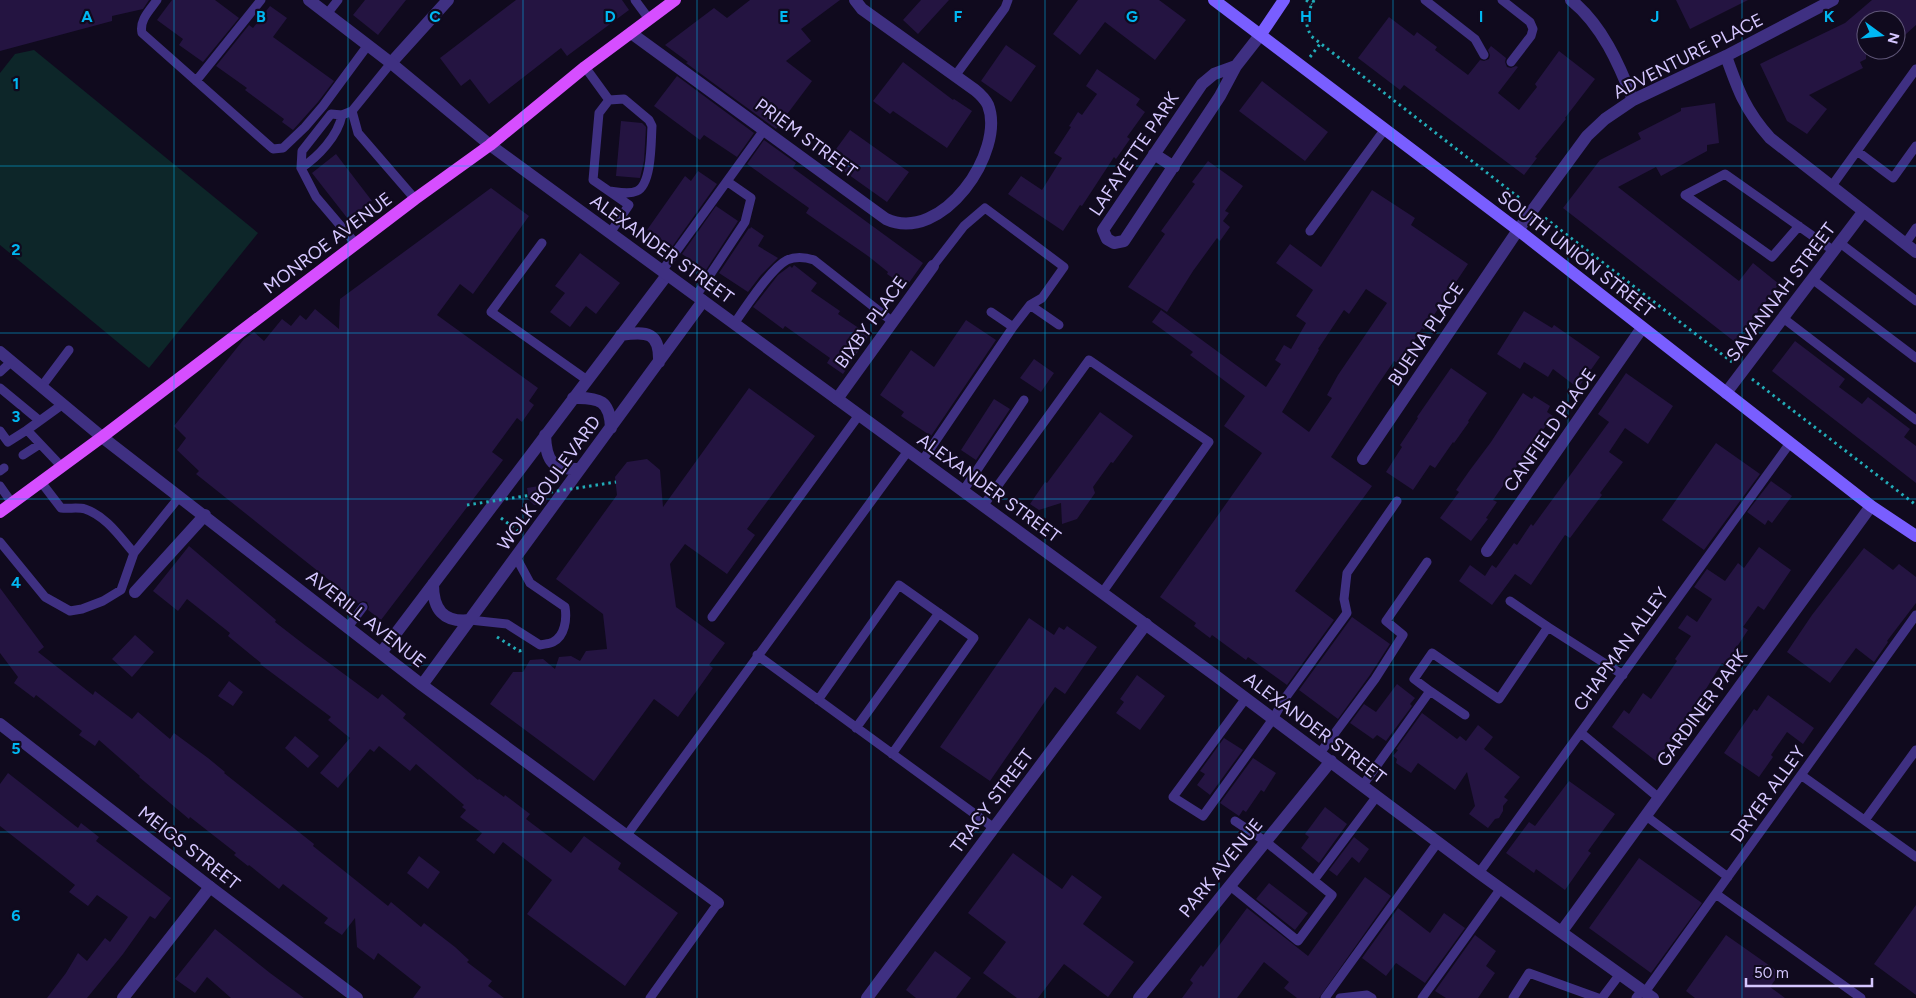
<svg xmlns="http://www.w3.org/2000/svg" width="1916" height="998" viewBox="0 0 1916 998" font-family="Figtree,sans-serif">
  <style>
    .pitch { fill: #0d2629 }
    .building { fill: #241441; fill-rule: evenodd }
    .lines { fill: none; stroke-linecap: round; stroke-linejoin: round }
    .path { stroke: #22acb8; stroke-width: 3; stroke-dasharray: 2.5 4; stroke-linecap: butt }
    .service { stroke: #3f3082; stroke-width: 9 }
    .minor { stroke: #3f3082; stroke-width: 12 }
    .tertiary { stroke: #3f3082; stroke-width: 12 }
    .secondary { stroke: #795eff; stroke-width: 12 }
    .primary { stroke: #d64eff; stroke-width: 12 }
    .path-bridge { stroke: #22acb8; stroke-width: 3; stroke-dasharray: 2.5 4; stroke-linecap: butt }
    .grid { fill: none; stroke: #00b7f2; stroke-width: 1; stroke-opacity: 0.55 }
    .labels { text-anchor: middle; stroke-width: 4.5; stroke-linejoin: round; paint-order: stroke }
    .street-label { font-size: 18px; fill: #d5c7ff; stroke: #100a1e }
    .grid-label { font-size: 16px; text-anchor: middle; font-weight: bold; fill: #00b7f2; stroke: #100a1e; stroke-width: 4.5; stroke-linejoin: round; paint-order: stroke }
  </style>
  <rect width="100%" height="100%" fill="#100a1e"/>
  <path class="pitch" d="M34,50L258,233L149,368L0,245V73L15,54Z"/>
  <path class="building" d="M0,0H149L143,9L112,16V21L0,51Z
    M172,0H215L239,18L203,62L179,45L183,39L157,20Z
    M365,0H406L378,35L353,15Z
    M516,0H622L629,10L567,56L561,48L489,104L470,79L461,86L440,58Z
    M750,0H840L801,29L811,41L786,61L812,81L776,129L686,63L688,62L665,45L714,8L727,18Z
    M921,0H949L918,34L903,20Z
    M1078,0H1159L1186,20L1155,60L1105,22L1080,55L1053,34Z
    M1676,0H1748L1690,29Z
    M1872,0H1916V25L1896,43V20H1866V59L1860,62L1863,68L1809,95L1827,109L1807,134L1787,121L1760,64L1845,23Z
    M270,6L287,18L273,37L334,81L318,102L293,130L282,122L284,119L245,90L247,88L216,66L249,25L253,28Z
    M1389,17L1414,36L1417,32L1437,47L1435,50L1468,75L1480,60L1484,61L1489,59L1490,55L1488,50L1491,46L1506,58L1505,62L1507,67L1511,68L1516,66L1518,67L1498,93L1519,110L1537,87L1535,84L1559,51L1595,79L1565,118L1566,119L1535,157L1537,158L1524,175L1404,85L1400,90L1358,58Z
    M1006,45L1036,66L1011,102L981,81Z
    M903,62L953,100L954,99L972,111L947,148L893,111L890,114L873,101Z
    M1097,69L1140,99L1136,105L1145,112L1127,137L1130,139L1116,159L1114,157L1082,206L1080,205L1063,231L1008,194L1021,176L1042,190L1062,158L1054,153L1071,127L1069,126L1078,112L1082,115L1097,94L1086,86Z
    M677,76L754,133L737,157L704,135L700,140L654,106Z
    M1262,81L1328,132L1305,161L1239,111Z
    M1715,103L1719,143L1707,145V151L1661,176L1656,167L1618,187L1739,281L1753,263L1779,284L1735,342L1563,208L1600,160L1641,139L1638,133L1681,111V108Z
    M621,121L642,123L646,127L644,161L640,178L616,176Z
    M850,130L909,172L887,202L828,160Z
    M764,140L796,163L793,168L923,263L906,287L887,274L888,272L868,256L806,213L809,208L747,164Z
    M336,154L372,201L348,219L312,173Z
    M1208,161L1243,186L1225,211L1229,213L1223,221L1230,227L1220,241L1217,238L1193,271L1167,312L1128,287L1165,234L1161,231L1195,184L1192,182Z
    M698,171L717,184L672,247L647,230L685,176L691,181Z
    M491,188L529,216L473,294L460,284L437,315L538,388L529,401L534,405L522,422L517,418L492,452L503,460L381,620L368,610L369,607L367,602L363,601L358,603L196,474L199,471L177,450L186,438L174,426L244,339L254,332L264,341L282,319L291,326L300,315L306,320L315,309L339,329L340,299Z
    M1372,190L1415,218L1411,225L1468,264L1424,330L1422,328L1399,364L1394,361L1377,386L1331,457L1372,486L1295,591L1334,620L1287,685L1248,657L1246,660L1212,635L1210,638L1194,626L1196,623L1160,597L1262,453L1224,426L1245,396L1190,355L1193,352L1152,322L1161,310L1266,387L1281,364L1275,360L1284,345L1291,349L1306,323L1296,316L1313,290L1276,263L1290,244L1321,267ZM1366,289L1387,303L1338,375L1327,395L1332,398L1309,432L1282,412L1319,350L1318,349L1344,310L1349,314Z
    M716,206L738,221L706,270L682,254Z
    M751,227L764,236L758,246L778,258L761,275L748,292L719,273L749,228L750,229Z
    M580,253L620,283L596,314L586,306L570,327L550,312L565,293L555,286Z
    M794,265L817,283L811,291L840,311L838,314L869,335L843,374L827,363L830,358L785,326L783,329L753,307L778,275L790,266L792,268Z
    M1524,311L1552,328L1554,325L1600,357L1578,388L1553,369L1548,377L1524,362L1520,369L1497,354Z
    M966,320L996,340L931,436L901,416L904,412L880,395L911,350L934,367Z
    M1795,341L1845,379L1839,387L1862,404L1868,397L1910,429L1904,437L1916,446V483L1772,371Z
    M1034,359L1054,373L1041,392L1020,378Z
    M1451,368L1487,393L1468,421L1469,422L1454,443L1453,442L1435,468L1430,465L1413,490L1386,472L1402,447L1400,445L1418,418L1417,417Z
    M1626,373L1673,406L1648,444L1625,428L1609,452L1623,462L1600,493L1602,495L1570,538L1565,535L1531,585L1515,574L1492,605L1459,581L1470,565L1485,576L1492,565L1496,568L1514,543L1517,545L1531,524L1533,526L1609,422L1598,414Z
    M749,388L815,436L747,529L755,535L727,574L685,544L670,564L676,607L725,643L709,665L713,668L678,717L654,699L594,781L490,704L513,672H523L530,660L543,659L555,669L559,657L571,656L580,661L586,651L607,649L603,614L556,579L617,495L615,477L627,462L647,459L660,470L663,507Z
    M1523,393L1532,399L1534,396L1550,406L1547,412L1553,416L1493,500L1497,502L1486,518L1488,519L1471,541L1440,518L1459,492L1456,490L1470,470L1491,442Z
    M994,399L1010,409L976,460L961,450Z
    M1100,412L1133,436L1113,463L1111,462L1093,487L1095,493L1077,519L1062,524L1061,503L1039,510L1030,504L1045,482L1047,483Z
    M1716,443L1760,474L1704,550L1662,520Z
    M1771,481L1792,496L1772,523L1768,520L1765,525L1747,512Z
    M539,486L546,493L547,500L545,504L534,505L529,500L527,488Z
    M189,546L276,620L275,622L306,646L378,699L382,694L406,714L403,718L478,780L479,779L504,797L505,795L530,814L526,819L571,853L584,836L621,863L618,869L678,913L625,986L527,914L552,880L503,842L494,854L476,840L482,833L460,817L466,810L462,807L464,805L416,764L410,771L379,746L374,752L370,749L338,788L320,773L350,738L328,720L331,717L260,664L261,663L228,636L230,633L187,599L178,611L153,591Z
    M1759,547L1791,570L1764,610L1758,606L1743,627L1748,630L1725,665L1722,663L1698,702L1656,761L1612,727L1624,710L1629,714L1643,693L1651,699L1677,661L1675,659L1691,636L1678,628L1687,615L1697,622L1712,599L1694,587L1707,569L1725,581L1738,563L1744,568Z
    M1864,548L1893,570L1899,564L1916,577V603L1887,641L1888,642L1874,662L1856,648L1830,683L1787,652L1812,615Z
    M0,588L44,647L38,652L93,695L95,691L132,719L138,712L170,739L174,733L208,758L225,772L224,773L314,844L313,846L388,906L391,902L421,927L424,923L455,947L469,960L467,962L492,981L488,986L504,998H413L421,987L378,953L374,960L357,947L355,918L342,935L324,923L328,918L283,884L279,889L249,865L248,866L234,855L236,853L190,817L189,819L139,777L140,776L99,740L95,746L79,735L82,731L36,695L34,698L14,683L18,677L0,653Z
    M1352,617L1390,644L1370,675L1338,719L1299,690Z
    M1029,618L1054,635L1059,627L1064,630L1067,626L1097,647L1065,694L1055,687L990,781L940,747Z
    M135,635L154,652L132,677L112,659Z
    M1137,675L1165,696L1140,730L1116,713L1124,702L1120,699Z
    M229,681L243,692L233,706L218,696Z
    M1397,684L1415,698L1410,704L1412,706L1386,741L1377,735L1373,739L1350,723L1364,704L1376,712Z
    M1768,695L1814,728L1803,744L1787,732L1771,755L1773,757L1759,777L1724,753L1754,709L1757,711Z
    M1422,713L1457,739L1460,736L1466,741L1478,725L1493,737L1484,749L1520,777L1504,797L1508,800L1503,806V811L1499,818L1495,819L1488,828L1469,814L1475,806L1467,772L1455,790L1418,763L1411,773L1396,763L1397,759L1393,756L1398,750L1396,749Z
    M295,736L319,756L308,768L285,748Z
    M1224,738L1243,750L1210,795L1197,785L1205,774L1200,771Z
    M1253,758L1276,773L1264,792L1261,790L1246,812L1243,810L1239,816L1220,803Z
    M8,773L78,828L81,823L99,837L96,841L171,898L155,919L150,916L123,954L87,998H47L66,973L78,953L87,961L105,938L110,942L128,917L97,895L88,906L69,892L75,885L0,826V784Z
    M1569,781L1615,814L1588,851L1591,853L1565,890L1536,869L1534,873L1506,853L1529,822L1535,826Z
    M1325,807L1347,824L1319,863L1301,848L1309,837L1305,834Z
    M1354,837L1369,849L1359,863L1352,857L1337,876L1329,870Z
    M1013,853L1062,889L1072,875L1102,897L1083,924L1134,962L1108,997L1064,964L1038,998H1017L983,973L1006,942L968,913Z
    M419,856L440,872L428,889L407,873Z
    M1639,858L1702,903L1651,973L1589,928Z
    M1365,877L1391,896L1319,998H1297L1284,988L1289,982L1264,962L1237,998H1182L1193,983L1190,980L1201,965L1203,967L1247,908L1308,956Z
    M1269,883L1308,913L1295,930L1256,899Z
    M1916,905V995L1874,964Z
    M1398,908L1430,933L1444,913L1465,928L1425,983L1396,963L1386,976L1362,958Z
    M215,929L270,973L304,998H231L207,977L195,993L175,979Z
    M1475,935L1496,951L1486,966L1495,973L1478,998H1446L1435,991Z
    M1726,935L1780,973L1770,987L1785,998H1695L1686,991Z
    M935,951L971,978L956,998H916L906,990Z"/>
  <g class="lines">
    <path class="path" d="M1306,0L1312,4
      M1314,0C1307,15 1303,20 1311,36L1522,200
      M1310,57L1320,44
      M1545,218L1732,362
      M1752,379L1916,505
      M501,518L518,531
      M497,637L519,651L524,650"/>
    <path class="service" d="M157,0C150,10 139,20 142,33L273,149L283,148L305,127L323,106L368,45
      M635,0L649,19
      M1425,0L1475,39L1484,55
      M1502,0L1530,22L1533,29L1531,36L1511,62
      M327,14L338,0
      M391,63L352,111L358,133L415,199
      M585,67L609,100
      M955,76L1005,8L1008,0
      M196,81L261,0
      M352,111L342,115C338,136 318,157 301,168L316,197L356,244
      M1857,151L1893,178L1916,146
      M301,168L302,151L331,114L342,115
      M1831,187L1916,69
      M609,191C618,192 629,195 637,191C652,184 651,141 652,126L649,120L624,99L609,100L599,113L593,180L629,205L610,233
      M1799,226L1772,257L1685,195L1725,174L1834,251
      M1310,231L1385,129
      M542,243L491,312L587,380
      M1840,243L1916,301
      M1905,244L1916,228
      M662,271L764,130
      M1812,279L1916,358
      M696,296L745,222L751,198L728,182
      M1030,305L1059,325
      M991,312L1013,327
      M1783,318L1916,420
      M734,324C745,308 771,268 787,260C796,256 805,257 814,260L893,322
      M0,372L12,361
      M42,386L69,350
      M0,388L40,421
      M0,431L8,442L27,430
      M23,455L40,444
      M922,461L1013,327L1030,305L1042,298L1064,267L985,208L964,226L933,266
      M62,467L27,430L63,404
      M0,471L4,468
      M41,482L61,508C69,509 78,507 85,509C106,516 120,537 134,553
      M0,486L12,503
      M963,491L1024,400
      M983,506L1089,360L1209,442L1102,593
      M0,542L45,597L70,611L82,609L103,601L121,590L134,553L180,496
      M1510,601L1548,627
      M712,617L859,415
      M470,620L507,624L540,645C543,644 550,644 553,642C565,636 567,619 565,607L530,583L516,557
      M348,627L363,607
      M757,655L994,828
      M1430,691L1465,715
      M1246,698L1173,797L1203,816L1273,719L1283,701L1347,613L1344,599L1347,573L1397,501
      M818,700L899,585L974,638L892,754
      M856,728L939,613
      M1581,733L1659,798
      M1320,753L1375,679L1403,635L1386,621L1427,562
      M1801,775L1916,857
      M1363,785L1430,691L1414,679L1432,653L1499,699L1548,627L1623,675
      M1646,816L1728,877
      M1865,820L1916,750
      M627,835L908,451
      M1479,873L1790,443
      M1314,880L1377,796
      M1229,885L1298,941L1332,895L1265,841L1235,821
      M1716,894L1861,998
      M1645,992L1916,615
      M650,998L718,903
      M1325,998L1438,842
      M1340,998L1367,995L1372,998
      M1422,998L1501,888
      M1513,998L1529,973L1598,998
      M1602,998L1620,974
      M1636,998L1642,990"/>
    <path class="minor" d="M1571,0C1602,25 1619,64 1633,100
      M631,33L886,219C942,245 1006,151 988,105C985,99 980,94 975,90L862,9L855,0
      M1726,56C1738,90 1745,110 1770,138L1916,252
      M391,63L448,0
      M1236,66L1214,74L1202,84L1103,230L1107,239L1114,243L1124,241L1220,96L1236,66L1261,34
      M1154,154L1174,167
      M621,335C647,331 660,332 659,362
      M0,352L102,437L422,685L718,903
      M1726,393L1863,212
      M573,398C600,397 610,401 611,428
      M837,399L933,266
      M545,435C546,462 553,470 580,469
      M1363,459L1518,230L1587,136L1605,119L1633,100L1726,56L1833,0
      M1487,551L1642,328
      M433,584C433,609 443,623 470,620
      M135,592L205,515
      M381,653L667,275
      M422,685L703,301
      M1562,931L1871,506
      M123,998L210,887
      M867,998L1146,624"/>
    <path class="tertiary" d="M309,0L391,63L490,145L1216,676L1479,873L1653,998
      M0,724L210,887L357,998
      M1139,998L1331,761"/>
    <path class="secondary" d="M1214,0L1518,230L1871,506L1916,536
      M1261,34L1284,0"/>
    <path class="primary" d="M0,512L102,437L415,199L490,145L585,67L675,0"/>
    <path class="path-bridge" d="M467,505L616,482"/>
  </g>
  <path class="grid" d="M174,0V998M348,0V998M523,0V998M697,0V998M871,0V998M1045,0V998M1219,0V998M1393,0V998M1568,0V998M1742,0V998M0,166H1916M0,333H1916M0,499H1916M0,665H1916M0,832H1916"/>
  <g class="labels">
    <g class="street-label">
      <text transform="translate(1688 56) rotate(-27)" y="6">ADVENTURE PLACE</text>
      <text transform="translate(806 138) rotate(36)" y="6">PRIEM STREET</text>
      <text transform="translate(1134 154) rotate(-56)" y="6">LAFAYETTE PARK</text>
      <text transform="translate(328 243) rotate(-37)" y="6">MONROE AVENUE</text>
      <text transform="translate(662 249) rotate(36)" y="6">ALEXANDER STREET</text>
      <text transform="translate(1576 254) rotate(38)" y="6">SOUTH UNION STREET</text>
      <text transform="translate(1781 292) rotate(-53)" y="6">SAVANNAH STREET</text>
      <text transform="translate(871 322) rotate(-54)" y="6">BIXBY PLACE</text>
      <text transform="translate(1426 334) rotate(-56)" y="6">BUENA PLACE</text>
      <text transform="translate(1550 430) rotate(-55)" y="6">CANFIELD PLACE</text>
      <text transform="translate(549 483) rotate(-54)" y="6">WOLK BOULEVARD</text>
      <text transform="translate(989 488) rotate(36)" y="6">ALEXANDER STREET</text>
      <text transform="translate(366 619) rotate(38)" y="6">AVERILL AVENUE</text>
      <text transform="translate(1621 649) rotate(-54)" y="6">CHAPMAN ALLEY</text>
      <text transform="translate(1702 708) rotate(-54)" y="6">GARDINER PARK</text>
      <text transform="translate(1315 728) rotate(37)" y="6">ALEXANDER STREET</text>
      <text transform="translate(1768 794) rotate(-54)" y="6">DRYER ALLEY</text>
      <text transform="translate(992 801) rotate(-53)" y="6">TRACY STREET</text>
      <text transform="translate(189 848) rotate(38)" y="6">MEIGS STREET</text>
      <text transform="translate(1221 868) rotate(-51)" y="6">PARK AVENUE</text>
    </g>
  </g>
  <g class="grid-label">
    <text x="87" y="22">A</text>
    <text x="261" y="22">B</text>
    <text x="435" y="22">C</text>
    <text x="610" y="22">D</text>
    <text x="784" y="22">E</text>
    <text x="958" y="22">F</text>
    <text x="1132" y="22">G</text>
    <text x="1306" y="22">H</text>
    <text x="1481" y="22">I</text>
    <text x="1655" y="22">J</text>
    <text x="1829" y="22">K</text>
    <text x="16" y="89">1</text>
    <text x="16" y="255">2</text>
    <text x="16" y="422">3</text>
    <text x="16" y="588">4</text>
    <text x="16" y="754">5</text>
    <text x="16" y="921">6</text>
  </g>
  <g transform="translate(1881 35) rotate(105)"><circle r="24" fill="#100a1e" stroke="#5f5678"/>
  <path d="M0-4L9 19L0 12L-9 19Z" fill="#00b7f2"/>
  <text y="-8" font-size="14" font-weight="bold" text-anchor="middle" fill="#d5c7ff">N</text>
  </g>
  <path d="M1746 978v8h126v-8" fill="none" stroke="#d5c7ff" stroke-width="2.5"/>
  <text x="1754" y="978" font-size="15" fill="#d5c7ff" stroke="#100a1e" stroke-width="4" paint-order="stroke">50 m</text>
</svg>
